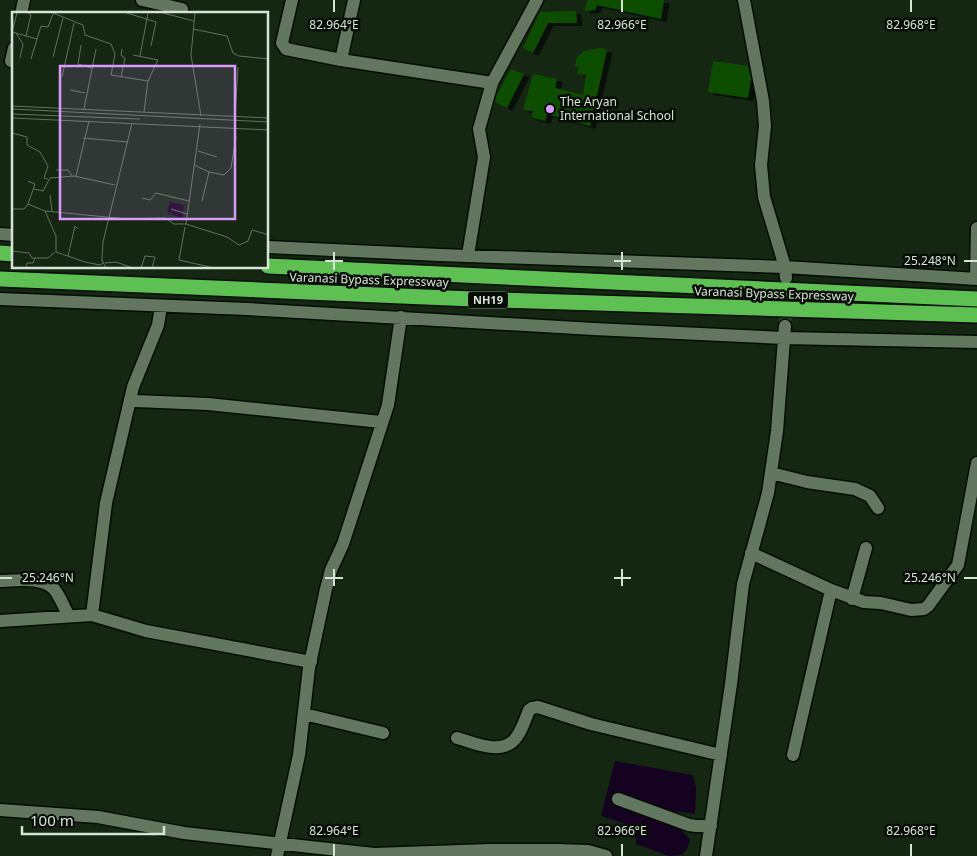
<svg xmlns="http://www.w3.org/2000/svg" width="977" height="856" viewBox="0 0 977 856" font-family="'Noto Sans',sans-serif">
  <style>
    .water { fill: #150120 }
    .building { fill: #0e4d06; filter: url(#shadow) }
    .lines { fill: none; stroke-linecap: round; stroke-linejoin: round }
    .minor-tunnel { stroke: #324230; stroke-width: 12; stroke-dasharray: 12 6; stroke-linecap: butt }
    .minor-casing { stroke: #020f01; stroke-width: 15 }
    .highway-casing { stroke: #020f01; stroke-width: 18 }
    .minor { stroke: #637760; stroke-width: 12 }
    .highway { stroke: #5ebf53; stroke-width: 15 }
    .ticks { fill: none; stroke: #d8e3d7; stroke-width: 2 }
    .poi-dot { fill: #d79bf9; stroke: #060d05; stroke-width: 2 }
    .labels { text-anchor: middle; stroke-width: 5; stroke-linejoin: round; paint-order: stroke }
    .shield { fill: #060d05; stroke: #99a398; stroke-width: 1 }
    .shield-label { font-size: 11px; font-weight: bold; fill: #d8e3d7 }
    .poi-label { font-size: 12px; fill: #d8e3d7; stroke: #060d05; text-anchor: start }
    .street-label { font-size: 12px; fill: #d8e3d7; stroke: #060d05 }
    .inset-road { fill: none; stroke: #637261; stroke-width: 1 }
    .view { fill: #d79bf9; fill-opacity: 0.15; stroke: #d79bf9; stroke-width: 2.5 }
    .inset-edge { fill: none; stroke: #d8e3d7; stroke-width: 2.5 }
    .ticks-label { font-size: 12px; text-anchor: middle; fill: #d8e3d7; stroke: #060d05; stroke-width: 5; stroke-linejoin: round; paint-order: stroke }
  </style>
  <defs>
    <filter id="shadow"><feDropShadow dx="5.5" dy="3" stdDeviation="0" flood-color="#0009"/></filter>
  </defs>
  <rect width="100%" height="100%" fill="#152613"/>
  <path class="water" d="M615,761L693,775L696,788L695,814L675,811L674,823L690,839L687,849L682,855L669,856L636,844L635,827L601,816Z"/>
  <path class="building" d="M588,0H664L661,19L597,5L595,10L584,11Z
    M576,11L577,23H548L533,53L523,48L540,12Z
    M601,48L607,50L590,126L547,114L545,121L531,117L533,111L523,110L533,74L557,79L555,88L583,95L586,75L577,74L579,67L575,66L577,57L584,51Z
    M713,61L748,66L751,79L748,98L708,92Z
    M511,69L524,74L507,108L495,102L497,94Z"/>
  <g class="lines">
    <path class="minor-tunnel" d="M785,326L786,281"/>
    <defs>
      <path id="minor" d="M142,0L182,9
        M292,0L282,43L286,49L341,60L492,83L479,129L484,157L468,255
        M744,0L763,101L765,126L761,165L764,197L785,267L786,278
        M21,14L24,0
        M341,60L354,0
        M11,61L14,48
        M492,83L537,0
        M0,234L14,235
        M268,247L440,255L785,267L977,279
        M976,278L977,228
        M0,299L247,309L594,329L784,338L977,342
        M130,399L136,401L208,404L381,422
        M771,473L807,482L855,489L870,496L878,508
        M751,553L831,590L793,755
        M0,581C16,581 41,576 54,589C60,596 64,608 69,616
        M831,590L864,602L881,603L911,610L924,609L928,606L958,565L977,463
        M852,599L866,548
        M92,615L106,503L133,387L158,325L161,306
        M0,621L92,615L146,631L311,662
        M304,714L383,733
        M457,738C472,742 497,754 512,742C520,736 525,720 529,710L532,708L538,707L591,724L721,755
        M618,799L689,825L696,826H711
        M0,810L98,817L184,833L374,854L490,850H557L588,851L606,856
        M277,856L299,755L309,668L326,589L331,570L343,544L388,405L401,317
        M706,856L731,684L743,584L768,493L777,431L785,326"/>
      <path id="highway" d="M0,253L14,254
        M268,266L977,299
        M0,279L472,299L977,315"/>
    </defs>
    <use href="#minor" class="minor-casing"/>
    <use href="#highway" class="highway-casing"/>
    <use href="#minor" class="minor"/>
    <use href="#highway" class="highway"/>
  </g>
  <path class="ticks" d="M334,0V12M622,0V12M911,0V12M334,252V270M622,252V270M325,261H343M614,261H631M964,261H977M334,569V586M622,569V586M0,578H12M325,578H343M614,578H631M964,578H977M334,844V856M622,844V856M911,844V856"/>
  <circle class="poi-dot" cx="550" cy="109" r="5"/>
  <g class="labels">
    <rect class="shield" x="468" y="291.5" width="40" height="17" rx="4"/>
    <g class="shield-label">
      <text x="488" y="304">NH19</text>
    </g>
    <g class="poi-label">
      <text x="560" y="106">The Aryan<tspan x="560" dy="14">International School</tspan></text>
    </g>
    <g class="street-label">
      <text transform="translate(369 280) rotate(2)" y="4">Varanasi Bypass Expressway</text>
      <text transform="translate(774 294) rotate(2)" y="4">Varanasi Bypass Expressway</text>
    </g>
  </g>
  <g transform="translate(12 12)">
    <rect width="256" height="256" fill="#152613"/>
    <path d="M158,190L172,193L170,207L155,200Z" fill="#150120"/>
    <path class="inset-road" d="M41,1L71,13L73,23L99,32L103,42L99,63L136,69L132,100M115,1L144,10L139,34M151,1L182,9M183,1L179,43L189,104M181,17L215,24L221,41L227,44L257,47M0,20L25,27M0,20L5,1M4,21L11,32L8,46M14,24L19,3L16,1M69,33L66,52L80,56M121,43L146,48L136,69M128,44L136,1M41,45L51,6M19,47L29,14L36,15L41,2M50,65L62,11M109,65L113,46L109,43L110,37M58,78L73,81M0,94L257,106M0,97L257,110M72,97L84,37M0,102L128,107M223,104L226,55M0,106L257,118M188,112L174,212L215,225L227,233L236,229L240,218L257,223M0,121L15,125V133L28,140L36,154L32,166L36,167M71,126L116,130M186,139L205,145M182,153L197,160L190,189M44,158H56L60,164M197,160L212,163L219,156L224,124M64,164L77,109M22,177L31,179L38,166L62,164L103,173M38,183L40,199M130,186L138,188L144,181L177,189M16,192L23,172L16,169M0,197H12L16,192L33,199L115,207L153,206L162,212H174M159,197L175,202M33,199L44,224V240L73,250L88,253L91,251M173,215L167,248L202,256M0,239L17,241L20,246H36L43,240M56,244L63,214L66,217M93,251L104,250L121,256M14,256L15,251H21L23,246M94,256L90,248L91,230L120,111M129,256L133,244L143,245L140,256"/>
    <path class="view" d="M48,54H223V207H48Z"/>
    <rect width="256" height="256" class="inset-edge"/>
  </g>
  <g class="ticks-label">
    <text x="334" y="29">82.964°E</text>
    <text x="622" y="29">82.966°E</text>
    <text x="911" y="29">82.968°E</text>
    <text x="930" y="265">25.248°N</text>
    <text x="48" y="582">25.246°N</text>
    <text x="930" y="582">25.246°N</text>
    <text x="334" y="835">82.964°E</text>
    <text x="622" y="835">82.966°E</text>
    <text x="911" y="835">82.968°E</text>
  </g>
  <path d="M22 826v8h142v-8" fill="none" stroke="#d8e3d7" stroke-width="2.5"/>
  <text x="30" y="826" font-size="15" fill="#d8e3d7" stroke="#060d05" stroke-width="4" paint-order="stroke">100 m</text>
</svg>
